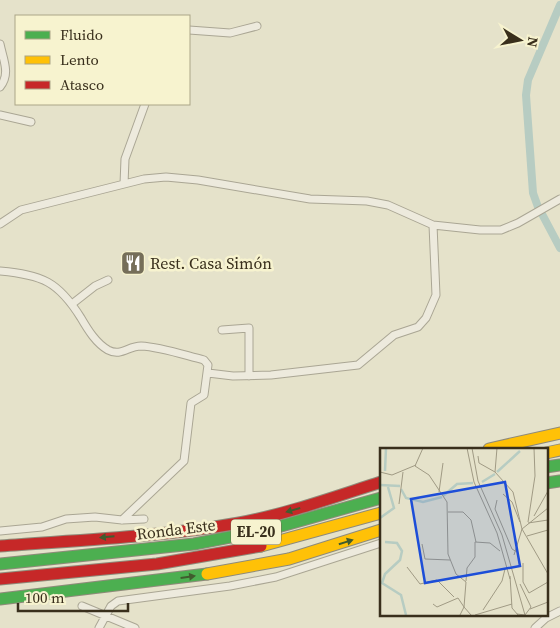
<svg xmlns="http://www.w3.org/2000/svg" width="560" height="628" viewBox="0 0 560 628" font-family="'Source Serif 4',serif">
  <style>
    .lines { fill: none; stroke-linecap: round; stroke-linejoin: round }
    .canal { stroke: #b7ccc2; stroke-width: 8 }
    .street-casing { stroke: #aaa694; stroke-width: 9 }
    .fast-casing { stroke: #8f8b7a; stroke-width: 13 }
    .slow-casing { stroke: #8f8b7a; stroke-width: 13 }
    .jam-casing { stroke: #8f8b7a; stroke-width: 13 }
    .street { stroke: #edeadd; stroke-width: 7 }
    .fast { stroke: #4caf50; stroke-width: 11 }
    .slow { stroke: #ffc107; stroke-width: 11 }
    .jam { stroke: #c62828; stroke-width: 11 }
    .oneway { fill: #405c2e }
    .labels { text-anchor: middle; stroke-width: 5; stroke-linejoin: round; paint-order: stroke }
    .shield { fill: #f7f3cf; stroke: #726a52; stroke-width: 1 }
    .shield-label { font-size: 15px; font-weight: bold; fill: #392f1c }
    .poi-label { font-size: 16px; fill: #392f1c; stroke: #f7f3cf; text-anchor: start }
    .street-label { font-size: 16px; fill: #392f1c; stroke: #f7f3cf }
    .inset-river { fill: none; stroke: #b7ccc2; stroke-width: 2.5 }
    .inset-road { fill: none; stroke: #a09a84; stroke-width: 1 }
    .view { fill: #1d4ed8; fill-opacity: 0.15; stroke: #1d4ed8; stroke-width: 2.5 }
    .inset-edge { fill: none; stroke: #392f1c; stroke-width: 2.5 }
  </style>
  <rect width="100%" height="100%" fill="#e5e2ca"/>
  <g class="lines">
    <path class="canal" d="M538,207L533,193L526,95L528,80L560,5
      M542,214L560,248"/>
    <defs>
      <path id="street" d="M189,30L230,33L257,26
        M0,44C3,59 11,74 0,87
        M0,115L31,122
        M124,184L125,159L145,104
        M0,224L21,210L144,179L166,177L198,180L310,199L367,201L388,205L433,225L480,230H501L518,223L560,199
        M0,271C42,275 58,281 81,318C88,330 96,343 108,350C121,357 128,346 141,346C161,347 184,355 204,360L208,365L204,395L191,403L184,461L122,520
        M72,304L95,286L108,280
        M222,330L249,328V376
        M208,373L233,376L271,375L358,365L394,335L418,327L426,318L436,295L433,225
        M0,531L42,527L66,519L95,517L122,520L144,519
        M82,606L135,628
        M99,628L111,606L118,601L230,586L276,577L381,543
        M535,628L546,618L560,611"/>
      <path id="fast" d="M546,467L560,465
        M546,483L560,481
        M0,564L194,544L267,530L381,498
        M0,599L207,574"/>
      <path id="slow" d="M489,449L560,433
        M546,453L560,450
        M261,546L381,513
        M207,574L289,559L381,530"/>
      <path id="jam" d="M0,546C80,540 160,537 239,523C287,514 334,497 381,482
        M0,579L157,564L261,546"/>
    </defs>
    <use href="#street" class="street-casing"/>
    <use href="#fast" class="fast-casing"/>
    <use href="#slow" class="slow-casing"/>
    <use href="#jam" class="jam-casing"/>
    <use href="#street" class="street"/>
    <use href="#fast" class="fast"/>
    <use href="#slow" class="slow"/>
    <use href="#jam" class="jam"/>
  </g>
  <defs><path id="oneway-solid" d="M-6-.8H1V-3.2L6.5 0L1 3.2V.8H-6Z" transform="scale(1.25)"/></defs>
  <g class="oneway">
    <use href="#oneway-solid" transform="translate(293 510) rotate(164)"/>
    <use href="#oneway-solid" transform="translate(107 537) rotate(175)"/>
    <use href="#oneway-solid" transform="translate(346 542) rotate(-17)"/>
    <use href="#oneway-solid" transform="translate(188 577) rotate(-8)"/>
  </g>
  <defs>
    <symbol id="restaurant-square" viewBox="-11 -11 22 22"><rect x="-9" y="-9" width="18" height="18" rx="4" fill="#756e59" stroke="#f7f3cf"/><path d="M-5-6h1v4h1v-4h1v4h1v-4h1v5L-1.5 .5V6h-2V.5L-5-1ZM5-6V6H3V1.5H1.5Q1.5-4 5-6Z" fill="#fff"/></symbol>
  </defs>
  <g fill-rule="evenodd">
    <use href="#restaurant-square" x="119" y="249" width="28" height="28"/>
  </g>
  <g class="labels">
    <rect class="shield" x="231" y="519.5" width="50" height="25" rx="4"/>
    <g class="shield-label">
      <text x="256" y="537">EL-20</text>
    </g>
    <g class="poi-label">
      <text x="150" y="269">Rest. Casa Simón</text>
    </g>
    <g class="street-label">
      <text transform="translate(176 529) rotate(-7)" y="6">Ronda Este</text>
    </g>
  </g>
  <g transform="translate(380 448)">
    <rect width="168" height="168" fill="#e5e2ca"/>
    <path class="inset-river" d="M5,23L6,0M117,24L140,3M102,34L115,26M0,37L20,38M21,41L26,50L43,54L62,49M63,48L77,36L93,35M0,70L14,60L8,39M5,94L17,95L22,103L20,112L5,126L2,135L21,147L26,167"/>
    <path class="inset-road" d="M43,0L35,18L49,27L67,54L68,106L76,126L86,134L84,159L91,167M87,0L94,34L117,85L130,131M92,0L98,33L122,87L145,167M117,0L115,24L133,44L142,81L168,126M98,8L99,15L115,24M0,24L12,27L36,17M59,44L63,15M123,46L132,54L140,74M117,52L115,61L132,101L137,104M19,56L23,24M68,64H83L91,72L96,94M154,68L168,43M148,74L155,28L154,0M148,75L168,72M147,88L168,82M42,96L45,111L70,112M134,107L142,81L168,60M143,115V134L149,145L168,134M27,119L40,136L57,132L74,149M130,128L132,160L138,167M86,133L87,120L95,109V94L110,95L120,103M53,156L57,159L78,150L84,159L80,167M150,161L168,154M103,162L122,133L125,121M137,166L145,167L151,159L140,136M95,167L132,156"/>
    <path class="view" d="M125,34L140,118L45,135L31,51Z"/>
    <rect width="168" height="168" class="inset-edge"/>
  </g>
  <rect x="15" y="15" width="175" height="90" fill="#f7f3cf" stroke="#aba587"/>
  <rect x="25" y="31" width="25" height="8" fill="#4caf50" stroke="#aba587"/>
  <text x="60" y="40" font-size="15" fill="#392f1c">Fluido</text>
  <rect x="25" y="56" width="25" height="8" fill="#ffc107" stroke="#aba587"/>
  <text x="60" y="65" font-size="15" fill="#392f1c">Lento</text>
  <rect x="25" y="81" width="25" height="8" fill="#c62828" stroke="#aba587"/>
  <text x="60" y="90" font-size="15" fill="#392f1c">Atasco</text>
  <g transform="translate(520 40) rotate(100)" stroke="#f7f3cf" stroke-width="4" paint-order="stroke">
  <path d="M0-4L9 19L0 12L-9 19Z" fill="#392f1c"/>
  <text y="-8" font-size="14" font-weight="bold" text-anchor="middle" fill="#392f1c">N</text>
  </g>
  <path d="M18 603v8h110v-8" fill="none" stroke="#392f1c" stroke-width="2.5"/>
  <text x="25" y="603" font-size="15" fill="#392f1c" stroke="#f7f3cf" stroke-width="4" paint-order="stroke">100 m</text>
</svg>
